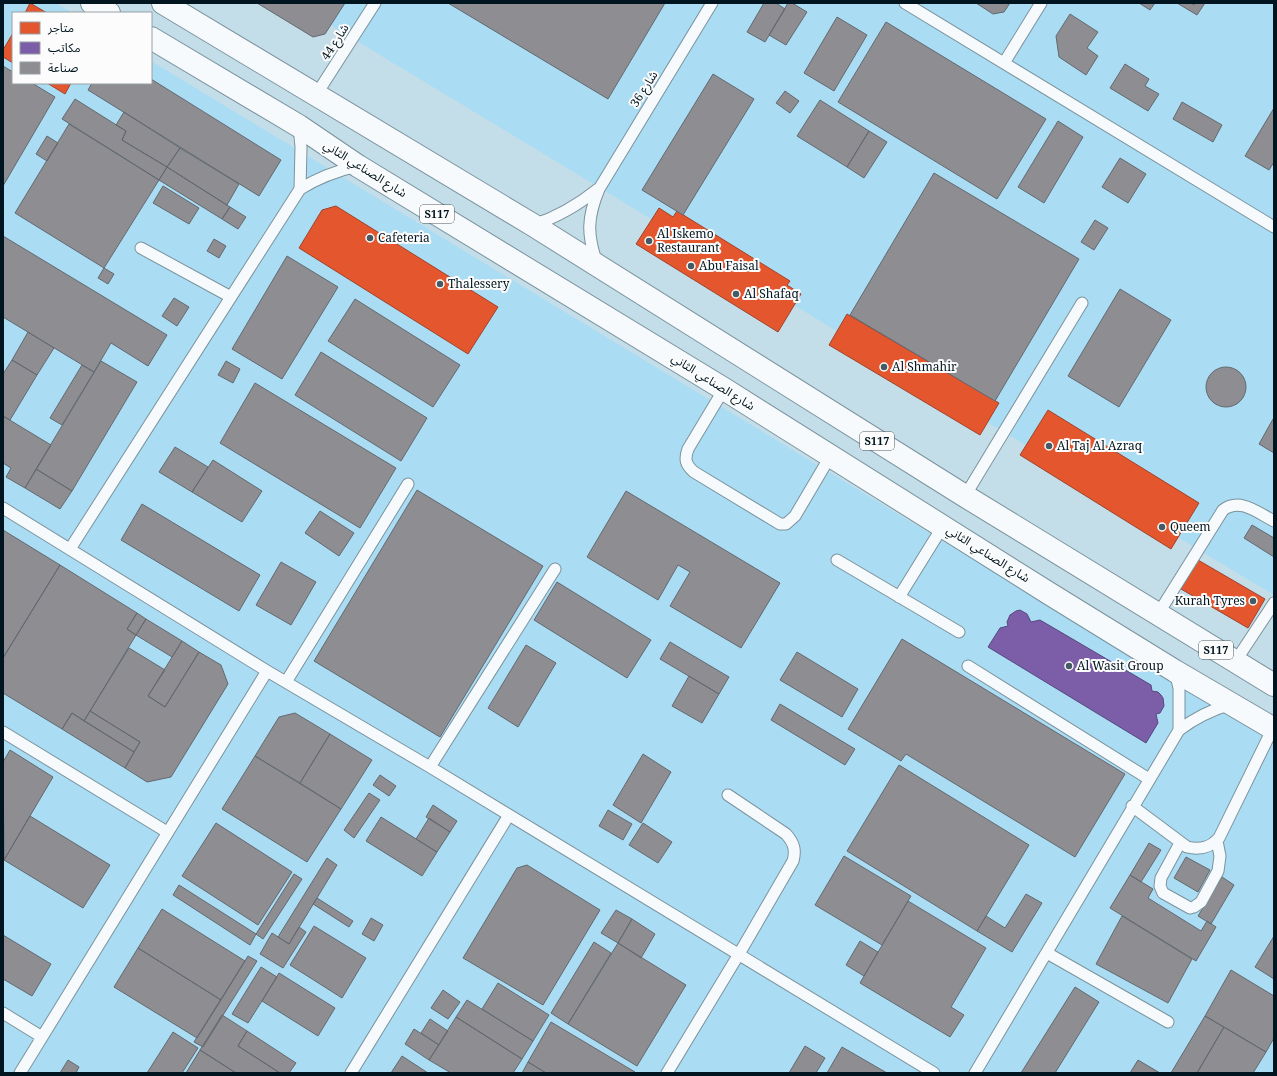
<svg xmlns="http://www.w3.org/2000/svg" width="1277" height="1076" viewBox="0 0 1277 1076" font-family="'Noto Serif','Noto Sans Arabic',serif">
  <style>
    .built { fill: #aadcf3 }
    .shops { fill: #e4572e; stroke: #a0432a }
    .offices { fill: #7b5ea7; stroke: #56487e }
    .industry { fill: #8d8d92; stroke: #636970 }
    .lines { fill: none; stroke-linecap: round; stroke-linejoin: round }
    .lane-casing { stroke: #7b939d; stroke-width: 13 }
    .primary-casing { stroke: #7b939d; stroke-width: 24 }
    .lane { stroke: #f6fafc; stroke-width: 11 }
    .primary { stroke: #f6fafc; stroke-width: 22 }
    .poi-dot { fill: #445b66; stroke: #fcfcfc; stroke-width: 1.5 }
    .labels { text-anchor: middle; stroke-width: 4; stroke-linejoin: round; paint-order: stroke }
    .shield { fill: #fcfcfc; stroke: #4c5a61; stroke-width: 1 }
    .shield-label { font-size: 11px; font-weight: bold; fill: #00151f }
    .street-label { font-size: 12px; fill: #00151f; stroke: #fcfcfc }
    .poi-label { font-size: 12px; fill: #00151f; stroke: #fcfcfc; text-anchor: start }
  </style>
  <rect width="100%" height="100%" fill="#c3dde9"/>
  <path class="built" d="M3,3H56L72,13H13V83H151V61L1274,742V1073H3Z
    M294,3H1274V595L1204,553Z"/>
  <path class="shops" d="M30,3L47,13H25Z
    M13,33V63L3,57V50Z
    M47,83H71L65,94Z
    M336,206L498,307L468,354L299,248L322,210Z
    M659,208L673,217L677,211L790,281L787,285L801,294L778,332L636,244Z
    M847,314L999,403L980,435L829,345Z
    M1048,410L1199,503L1171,549L1020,455Z
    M1198,560L1265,599L1248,628L1181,589Z"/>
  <path class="offices" d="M1020,610L1027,614L1031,622L1040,620L1151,685L1152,691L1158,692L1161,695L1163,698L1164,706L1160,713L1156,714L1158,723L1146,743L988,647L1000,628L1008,626L1007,622L1010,615L1016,611Z"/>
  <path class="industry" d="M257,3H345L325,34L313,37Z
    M448,3H665L608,99Z
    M764,3H776L785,9L765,42L747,32Z
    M788,3H792L807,12L786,45L769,35Z
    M976,3H1010L1004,12L993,14Z
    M1139,3H1155L1150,10Z
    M1177,3H1191L1194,5L1195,3H1205L1197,15Z
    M1070,14L1098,32L1087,48L1098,56L1086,75L1059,57L1056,36Z
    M837,17L867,35L834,91L804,73Z
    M886,22L1046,119L997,199L838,102Z
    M1125,64L1149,79L1145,86L1159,94L1148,111L1110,88Z
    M3,66L13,72V83H32L55,97L3,186Z
    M713,74L754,99L683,215L642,190Z
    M151,79L281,160L259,196L88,90L92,83H151Z
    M785,91L799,101L790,113L776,103Z
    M75,99L126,131L122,140L167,167L159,180L62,119Z
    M820,100L869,131L847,167L797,136Z
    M1182,102L1222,125L1213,142L1173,119Z
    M1274,108V162L1269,170L1245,156Z
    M124,112L180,148L167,167L122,140L126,131L116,125Z
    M1058,121L1083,137L1044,203L1018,187Z
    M69,124L159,180L104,268L15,213Z
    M869,131L887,142L864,178L847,167Z
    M47,136L58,143L47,161L36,154Z
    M180,148L239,184L227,205L167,167Z
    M1120,158L1146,174L1128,203L1102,187Z
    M167,167L230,207L222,219L159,180Z
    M934,173L1079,259L995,401L850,315Z
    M163,186L199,208L189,224L153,203Z
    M230,207L246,217L238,229L222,219Z
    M1095,220L1108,228L1094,250L1081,242Z
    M3,236L167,335L148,366L111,343L94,372L3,317Z
    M214,239L226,246L219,258L207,251Z
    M287,256L338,287L282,379L232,349Z
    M104,268L114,274L108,284L98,278Z
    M1120,289L1171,320L1119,407L1068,376Z
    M174,298L189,307L177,326L162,316Z
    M355,299L460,365L433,407L328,341Z
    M28,332L54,348L37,375L12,360Z
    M321,352L427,418L401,461L295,395Z
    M12,360L37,375L10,420L3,416V374Z
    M101,361L137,382L72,491L36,469Z
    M226,361L240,369L233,383L218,375Z
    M82,365L94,372L62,425L50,418Z
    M1206 387a20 20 0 1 1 40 0a20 20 0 1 1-40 0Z
    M255,383L396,468L360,528L220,443Z
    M3,416L51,445L25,488L6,477L11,468L3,463Z
    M1273,419H1274V453L1259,444Z
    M175,447L208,467L192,492L159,472Z
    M213,460L262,491L242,522L192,492Z
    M36,469L72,491L60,509L25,488Z
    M417,490L543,566L440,737L314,661Z
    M626,491L780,583L741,648L670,606L690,572L678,565L658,600L587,557Z
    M142,504L260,575L239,611L121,540Z
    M320,511L354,533L339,556L305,533Z
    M1252,525L1274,538V557L1244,538Z
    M3,530L60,565L3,658Z
    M281,562L316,582L291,625L256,605Z
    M60,565L137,613L127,629L136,635L84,721L72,713L62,729L3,693V658Z
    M557,582L651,640L627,678L534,620Z
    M137,613L146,619L136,635L127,629Z
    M146,619L182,641L172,657L136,635Z
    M902,639L1125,774L1075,857L906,754L901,761L848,729Z
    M182,641L199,652L165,707L148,696Z
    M670,642L729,677L719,694L660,659Z
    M526,645L556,663L518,727L488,708Z
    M129,648L165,670L148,696L165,707L199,652L221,665L228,684L171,777L147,782L125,768L140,742L90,711Z
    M797,652L858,689L842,717L780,680Z
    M689,676L719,694L702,723L672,706Z
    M780,704L855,749L845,765L771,720Z
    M90,711L140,742L134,752L84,721Z
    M72,713L134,752L125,768L62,729Z
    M295,713L330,734L300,783L255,756L279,717Z
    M330,734L372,760L341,809L300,783Z
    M10,750L53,777L4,860L3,762Z
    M643,754L671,772L641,823L613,805Z
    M255,756L341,809L307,862L222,809Z
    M899,765L1029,845L977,931L847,851Z
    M380,775L396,786L389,796L373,785Z
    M369,793L380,800L354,838L344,830Z
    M433,805L457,821L450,832L426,817Z
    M608,810L632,824L623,840L599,826Z
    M30,816L110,865L83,908L4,860Z
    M381,817L437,852L422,876L366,841Z
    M429,818L450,832L437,852L416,839Z
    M216,823L292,872L258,925L182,876Z
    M643,823L672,842L658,863L629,845Z
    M1149,843L1161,850L1141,882L1130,875Z
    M844,856L911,896L882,945L815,905Z
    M1186,857L1210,870L1198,892L1174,878Z
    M327,858L337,865L289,944L278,937Z
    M527,865L600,910L543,1005L463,958L517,868Z
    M294,874L302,879L263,939L256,934Z
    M1130,875L1153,889L1148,898L1201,931L1207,921L1216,927L1196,961L1110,908Z
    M1222,877L1234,885L1211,924L1198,916Z
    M179,885L256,934L250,945L173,895Z
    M1026,894L1042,903L1012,952L977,931L986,916L1005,928Z
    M317,898L353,921L349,927L313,904Z
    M908,901L986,948L951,1007L964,1015L950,1037L860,983Z
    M162,909L245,961L221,1000L138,948Z
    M616,910L632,919L618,943L601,933Z
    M1122,916L1192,959L1168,1003L1096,964Z
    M371,918L383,925L374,941L362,934Z
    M632,919L655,934L641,958L618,943Z
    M314,926L366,958L342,998L290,965Z
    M299,927L306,932L283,968L260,954L272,933L289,944Z
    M3,935L51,964L32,996L3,979Z
    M1274,936V979L1255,967Z
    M860,941L878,952L864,976L846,965Z
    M594,942L611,953L568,1024L551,1013Z
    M618,943L686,985L637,1066L568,1024Z
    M138,948L221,1000L197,1038L114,987Z
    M248,956L257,961L203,1047L194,1042Z
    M261,967L277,977L248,1023L232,1014Z
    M1231,970L1274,996V1038L1266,1052L1205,1016Z
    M279,973L335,1008L318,1036L262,1001Z
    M498,983L549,1015L533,1041L482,1009Z
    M1075,987L1099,1002L1055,1073H1021Z
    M443,990L460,1002L448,1019L431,1008Z
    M467,1000L533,1041L522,1059L456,1017Z
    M222,1015L247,1031L238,1046L280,1073H236L200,1050Z
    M1205,1016L1224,1027L1197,1073H1171Z
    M456,1017L522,1059L513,1073H451L429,1060Z
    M430,1019L448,1031L439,1045L421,1033Z
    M551,1022L635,1072V1073H546L528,1062Z
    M1224,1027L1266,1052L1253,1073H1197Z
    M414,1029L439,1045L429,1060L405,1044Z
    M247,1031L296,1063L289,1073H280L238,1046Z
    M173,1032L198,1048L182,1073H147Z
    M805,1046L825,1058L816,1073H789Z
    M842,1047L887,1073H827Z
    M200,1050L236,1073H186Z
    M402,1056L428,1073H391Z
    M68,1060L79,1067L76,1073H60Z
    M1138,1060L1160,1073H1130Z
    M528,1062L546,1073H522Z"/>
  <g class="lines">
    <defs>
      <path id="lane" d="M905,3L1274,227
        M1004,63L1041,3
        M316,95L375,3
        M299,126L301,147L300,189
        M533,225C558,217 578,205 598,189
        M141,248L231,297
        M597,264C587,234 587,218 599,189L712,3
        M724,389L688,449C684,460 686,465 694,472L780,524H786L795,516L831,455
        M965,496L1082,303
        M3,508L267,671L430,767L934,1073
        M70,549L300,189C318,178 336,171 357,166
        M837,560L959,632
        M899,597L943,526
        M1158,614L1223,510C1240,497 1258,513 1274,521
        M1235,662L1274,603
        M968,666L1149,779
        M1175,671L1179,688V730
        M286,682L408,484
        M3,732L167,832
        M430,767L555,569
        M1132,806L1187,847C1200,850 1210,848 1219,838L1273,728
        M1180,843L1161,878L1160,886L1163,893L1190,908L1194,907L1201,902L1218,871L1220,856L1217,841
        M1047,953L1168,1022
        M3,1013L42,1037
        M20,1073L267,671
        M351,1073L509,815
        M667,1073L739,954L793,861C796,850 794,843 786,834L728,795
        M975,1073L1179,730C1195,718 1211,710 1231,704"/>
      <path id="primary" d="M92,3L109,13
        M163,3L533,225L965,496L1274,685
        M151,38L299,126L358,166L724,389L1050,594L1175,671L1274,729"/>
    </defs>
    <use href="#lane" class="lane-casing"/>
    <use href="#primary" class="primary-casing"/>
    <use href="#lane" class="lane"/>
    <use href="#primary" class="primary"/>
  </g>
  <g class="poi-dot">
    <circle cx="370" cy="238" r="4"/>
    <circle cx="649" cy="241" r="4"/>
    <circle cx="691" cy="266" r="4"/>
    <circle cx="440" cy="284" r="4"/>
    <circle cx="736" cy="294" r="4"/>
    <circle cx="884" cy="367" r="4"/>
    <circle cx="1049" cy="446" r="4"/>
    <circle cx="1162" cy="527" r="4"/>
    <circle cx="1253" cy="601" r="4"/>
    <circle cx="1069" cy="666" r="4"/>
  </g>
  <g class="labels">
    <g class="shield">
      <rect x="420" y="205" width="34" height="18" rx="3"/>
      <rect x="860" y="432" width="34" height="18" rx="3"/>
      <rect x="1199" y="641" width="34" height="18" rx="3"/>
    </g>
    <g class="shield-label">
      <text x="437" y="218">S117</text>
      <text x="877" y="445">S117</text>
      <text x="1216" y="654">S117</text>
    </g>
    <g class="street-label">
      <text transform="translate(335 42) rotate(-57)" y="4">شارع 44</text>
      <text transform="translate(644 89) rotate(-58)" y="4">شارع 36</text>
      <text transform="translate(365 169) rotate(32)" y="4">شارع الصناعي الثاني</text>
      <text transform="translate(713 382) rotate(32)" y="4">شارع الصناعي الثاني</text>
      <text transform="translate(988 554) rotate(32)" y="4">شارع الصناعي الثاني</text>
    </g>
    <g class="poi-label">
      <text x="657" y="238">Al Iskemo<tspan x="657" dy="14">Restaurant</tspan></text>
      <text x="378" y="242">Cafeteria</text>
      <text x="699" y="270">Abu Faisal</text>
      <text x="448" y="288">Thalessery</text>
      <text x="744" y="298">Al Shafaq</text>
      <text x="892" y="371">Al Shmahir</text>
      <text x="1057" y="450">Al Taj Al Azraq</text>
      <text x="1170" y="531">Queem</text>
      <text x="1245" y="605" text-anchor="end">Kurah Tyres</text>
      <text x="1077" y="670">Al Wasit Group</text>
    </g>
  </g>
  <rect width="1277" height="1076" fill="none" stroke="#00151f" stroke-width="8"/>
  <rect x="12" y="12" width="140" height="72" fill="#fcfcfc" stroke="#97a0a4"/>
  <rect x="20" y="22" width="20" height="12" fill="#e4572e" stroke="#97a0a4"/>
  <text x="48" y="32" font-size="12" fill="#00151f">متاجر</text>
  <rect x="20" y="42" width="20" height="12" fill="#7b5ea7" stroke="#97a0a4"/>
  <text x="48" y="52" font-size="12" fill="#00151f">مكاتب</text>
  <rect x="20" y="62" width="20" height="12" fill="#8d8d92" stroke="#97a0a4"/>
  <text x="48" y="72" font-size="12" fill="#00151f">صناعة</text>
</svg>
